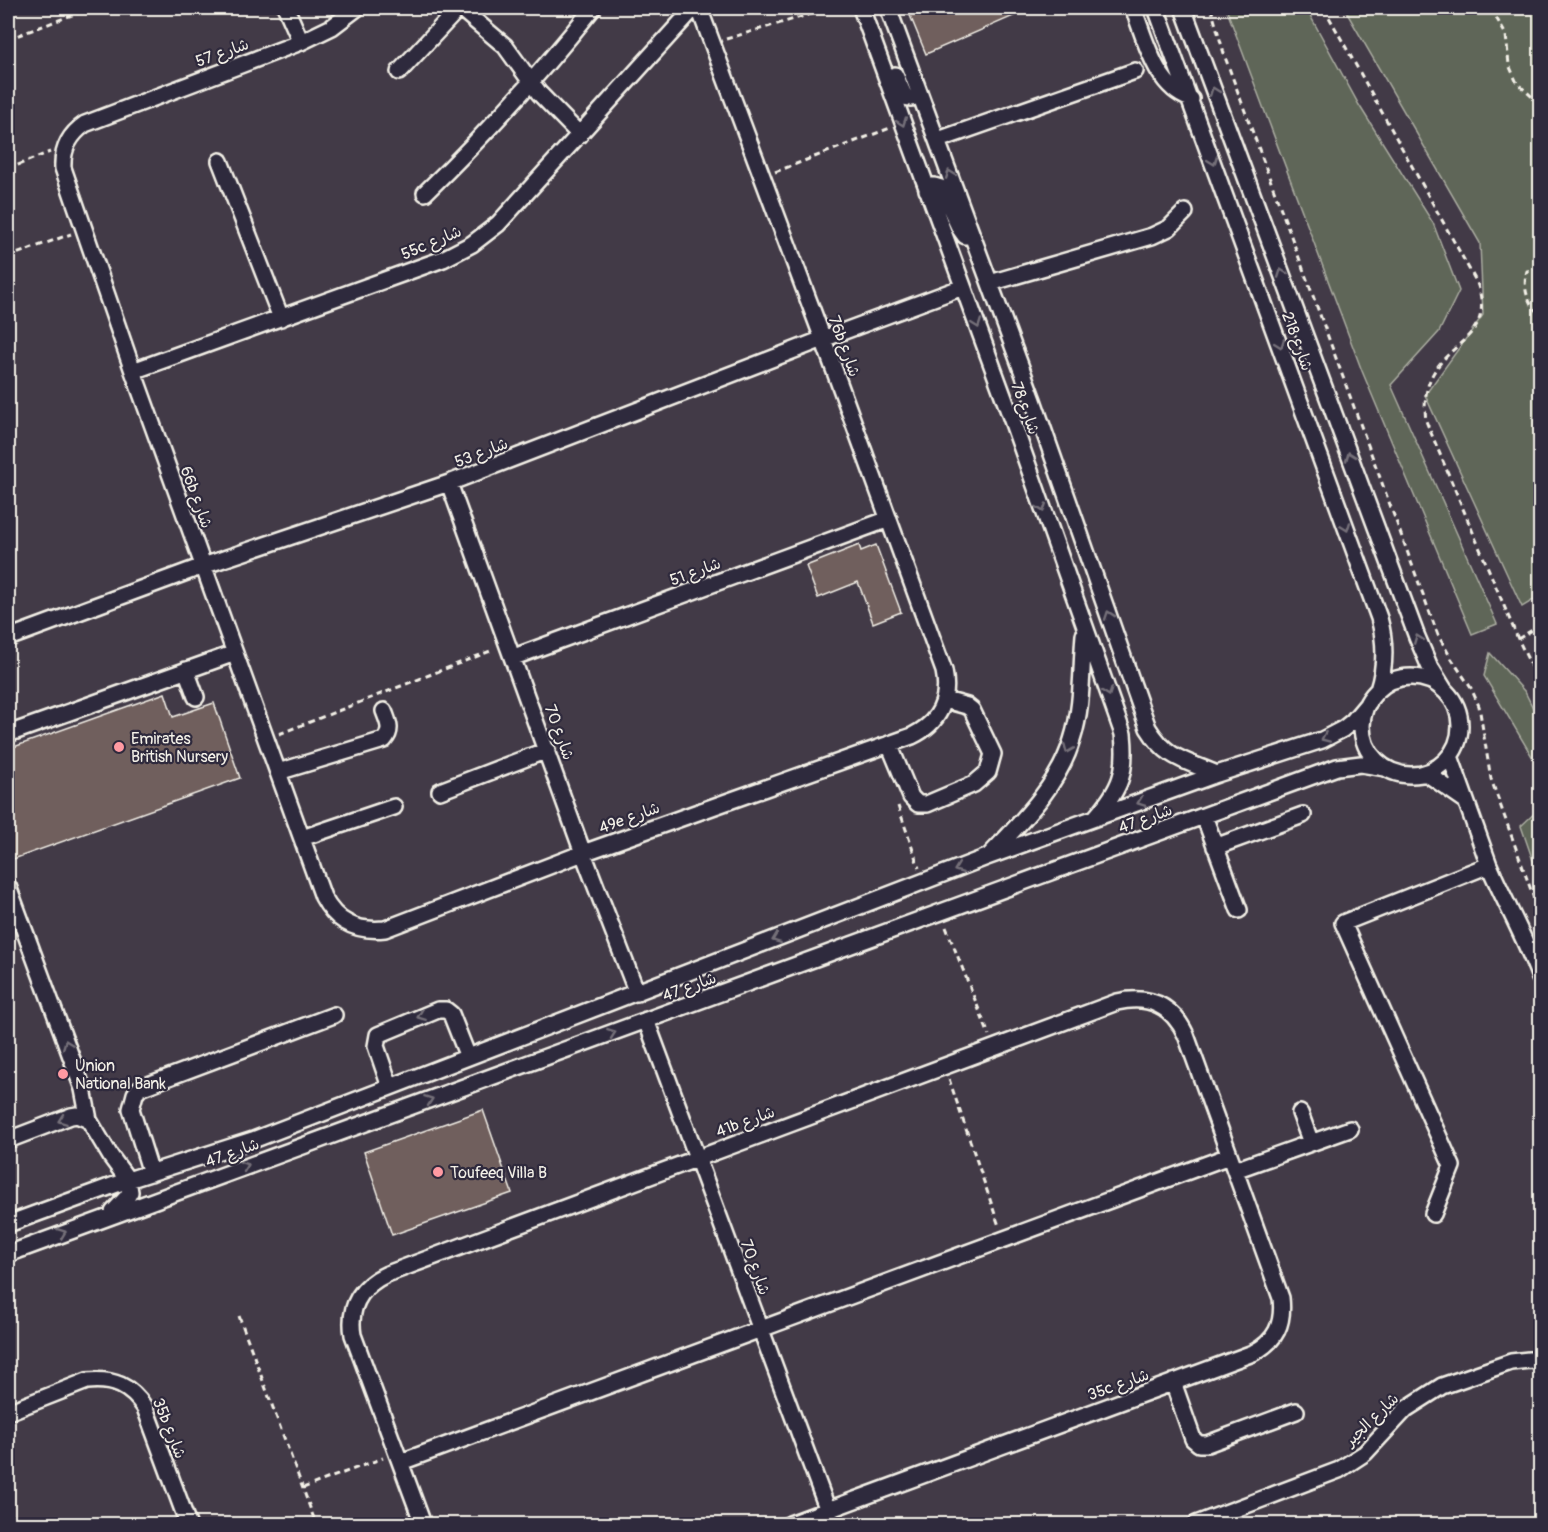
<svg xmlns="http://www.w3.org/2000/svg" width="1548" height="1532" viewBox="0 0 1548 1532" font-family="Pangolin,'Playpen Sans Arabic',sans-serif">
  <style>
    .green { fill: #5f6659; stroke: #aaaca0; stroke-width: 1.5 }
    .building { fill: #705e5d; stroke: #f4f1e8; stroke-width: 1.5 }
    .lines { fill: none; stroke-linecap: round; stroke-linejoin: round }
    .minor-casing { stroke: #f4f1e8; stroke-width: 20 }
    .path { stroke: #f4f1e8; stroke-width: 3; stroke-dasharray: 6 4.5; stroke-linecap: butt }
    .minor { stroke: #2f2a3d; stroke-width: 15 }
    .oneway { stroke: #747079 }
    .poi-dot { fill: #ff9aa2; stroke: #2f2a3d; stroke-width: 2 }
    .labels { text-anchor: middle; stroke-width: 4.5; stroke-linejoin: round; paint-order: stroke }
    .street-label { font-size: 16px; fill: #f4f1e8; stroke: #2f2a3d }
    .poi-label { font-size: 16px; fill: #f4f1e8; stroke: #2f2a3d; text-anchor: start }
  </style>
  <rect width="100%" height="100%" fill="#423a47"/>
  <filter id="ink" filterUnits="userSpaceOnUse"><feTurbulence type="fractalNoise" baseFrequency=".0167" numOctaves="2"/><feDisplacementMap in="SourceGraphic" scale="12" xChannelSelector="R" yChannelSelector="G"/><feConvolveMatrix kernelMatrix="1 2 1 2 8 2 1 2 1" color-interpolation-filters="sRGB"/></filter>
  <g filter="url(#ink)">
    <path class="green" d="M1226,8H1306L1359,105L1433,223L1459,291L1439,332L1391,385L1497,624L1472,634L1362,371Z
      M1344,8H1540V596L1522,607L1425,395L1483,315L1480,243Z
      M1490,653L1525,692L1540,722V881L1521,826L1539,809L1536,763L1484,676Z"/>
    <path class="building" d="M922,8H1032L926,54L909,13Z
      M859,545L861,551L876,545L901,612L873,623L858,582L818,598L806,566Z
      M165,693L173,717L214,703L240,778L8,861V749Z
      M483,1110L512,1193L392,1235L364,1152Z"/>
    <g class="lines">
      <defs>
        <path id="minor" d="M286,8L301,42
          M357,8L332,27L301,42L85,124C69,135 62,149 63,168L133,371L323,897C336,922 356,932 385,929L583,853L912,736C939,723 950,700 944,671L823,339L699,8
          M460,8L505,46L539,93L580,135
          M861,8L1008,409L1123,734C1127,772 1121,788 1096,817
          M888,8L1033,400L1148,728C1167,759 1184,760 1217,774
          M1133,8C1146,40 1155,87 1191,99
          M1156,8L1379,618C1386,643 1386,665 1378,690
          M1183,8L1417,637L1429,665L1445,691
          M399,72L459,8
          M895,75L905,97C912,99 915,98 919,93
          M938,140L1135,71
          M220,161L281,318
          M927,190L934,186L941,188L960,229L965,236
          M425,193C485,135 541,73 593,8
          M990,283L1152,236L1169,228L1185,212
          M133,371L443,259L472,244L498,224L694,8
          M449,483L583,853L637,993
          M8,638L203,566L449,483L823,339L963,287
          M514,657L889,519
          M186,670L196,697
          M1362 726a49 49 0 1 1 98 0a49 49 0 1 1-98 0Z
          M8,734L235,653
          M889,744L911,797L918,804H927L974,784L988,772L993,754L972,710L967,706L945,700
          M1450,756L1489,865
          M278,772L384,740C393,730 388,722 384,711
          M1426,773L1465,800
          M440,791L547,750
          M1204,816L1239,910
          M302,838L394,807
          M1215,847L1303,815
          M990,855C1021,822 1059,785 1072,740C1083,707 1081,669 1084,635
          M8,886L83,1089L89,1120
          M646,1020L833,1524
          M390,1087L376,1046L378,1035L438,1010H446L451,1014L468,1057
          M1300,1113L1311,1143
          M8,1140L71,1116L77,1115L89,1120L111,1157L128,1180L130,1192L127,1197L113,1212
          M1235,1170L1350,1129
          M151,1173L131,1109L135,1094L140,1088L334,1015
          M1433,1214L1452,1166L1343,923L1489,865C1505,903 1526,939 1540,978
          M8,1224L128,1180L253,1140L987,857L1217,774L1322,740L1343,729L1353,721L1369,702
          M8,1254L1337,767L1361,764L1385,768
          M1173,1382L1193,1439L1199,1444H1207L1296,1411
          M8,1412L87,1381C113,1378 131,1386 145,1408L188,1524
          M401,1462L1229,1156
          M423,1524L353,1335C348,1306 361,1286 387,1274L1117,1002C1149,995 1172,1005 1186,1035L1281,1298C1284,1324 1276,1341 1253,1353L790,1524
          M1196,1524L1339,1470L1365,1453L1406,1409L1442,1386L1511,1362L1529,1360L1540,1361"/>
      </defs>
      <use href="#minor" class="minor-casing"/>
      <path class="path" d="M1211,8L1225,57L1438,635L1451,658L1471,688L1479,706L1491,779L1540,915
        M1324,8L1477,283C1495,334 1454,339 1434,372C1425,387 1424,404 1426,421L1518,639L1540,684
        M1493,8V12L1506,35L1509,65L1517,83L1540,104
        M8,39L91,8
        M726,39L832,8
        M8,169L50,152
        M775,172L890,128
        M8,257L71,234
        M1540,269L1527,271C1522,286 1528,306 1540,314
        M1518,639L1540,625
        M279,734L493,650
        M898,806L919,868
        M946,927L989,1035
        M949,1079L999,1226
        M239,1316L316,1524
        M303,1488L383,1458"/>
      <use href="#minor" class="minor"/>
    </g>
    <defs><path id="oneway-chevron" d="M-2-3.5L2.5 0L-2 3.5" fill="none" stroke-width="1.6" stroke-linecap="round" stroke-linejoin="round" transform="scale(1.5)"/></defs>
    <g class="oneway">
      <use href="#oneway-chevron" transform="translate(1214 91) rotate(-110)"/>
      <use href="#oneway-chevron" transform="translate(902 122) rotate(70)"/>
      <use href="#oneway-chevron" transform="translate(1213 161) rotate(70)"/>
      <use href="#oneway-chevron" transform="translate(950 174) rotate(-110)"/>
      <use href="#oneway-chevron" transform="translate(1282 273) rotate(-110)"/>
      <use href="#oneway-chevron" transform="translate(977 324) rotate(70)"/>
      <use href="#oneway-chevron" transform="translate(1280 344) rotate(70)"/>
      <use href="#oneway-chevron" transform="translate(1350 456) rotate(-110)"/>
      <use href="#oneway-chevron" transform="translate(1042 508) rotate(71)"/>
      <use href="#oneway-chevron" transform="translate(1346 527) rotate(70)"/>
      <use href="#oneway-chevron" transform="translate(1109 615) rotate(-109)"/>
      <use href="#oneway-chevron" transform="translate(1418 639) rotate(-111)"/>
      <use href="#oneway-chevron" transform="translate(1108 692) rotate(70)"/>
      <use href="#oneway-chevron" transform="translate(1325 738) rotate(157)"/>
      <use href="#oneway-chevron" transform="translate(1068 749) rotate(113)"/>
      <use href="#oneway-chevron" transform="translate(1141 802) rotate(160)"/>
      <use href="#oneway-chevron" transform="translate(958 869) rotate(159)"/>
      <use href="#oneway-chevron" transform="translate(776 939) rotate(159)"/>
      <use href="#oneway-chevron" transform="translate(421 1016) rotate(159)"/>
      <use href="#oneway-chevron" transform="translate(612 1033) rotate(-20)"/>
      <use href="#oneway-chevron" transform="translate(67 1044) rotate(-111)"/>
      <use href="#oneway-chevron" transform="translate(429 1100) rotate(-20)"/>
      <use href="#oneway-chevron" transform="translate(62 1120) rotate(160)"/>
      <use href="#oneway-chevron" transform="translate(245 1166) rotate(-20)"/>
      <use href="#oneway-chevron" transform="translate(62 1233) rotate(-21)"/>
    </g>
  </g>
  <g class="poi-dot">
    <circle cx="119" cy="747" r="6"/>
    <circle cx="63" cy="1074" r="6"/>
    <circle cx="438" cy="1172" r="6"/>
  </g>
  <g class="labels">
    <g class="street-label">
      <text transform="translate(222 52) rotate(-20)" y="6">شارع 57</text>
      <text transform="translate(431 242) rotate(-23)" y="6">55c شارع</text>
      <text transform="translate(1298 341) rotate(70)" y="6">شارع 218</text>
      <text transform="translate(845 346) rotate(70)" y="6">76b شارع</text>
      <text transform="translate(1026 408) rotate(70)" y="6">شارع 78</text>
      <text transform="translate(481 452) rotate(-21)" y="6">شارع 53</text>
      <text transform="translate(197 497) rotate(70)" y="6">66b شارع</text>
      <text transform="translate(695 571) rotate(-20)" y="6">شارع 51</text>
      <text transform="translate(560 732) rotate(70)" y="6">شارع 70</text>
      <text transform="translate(629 817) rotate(-20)" y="6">49e شارع</text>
      <text transform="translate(1145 818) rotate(-20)" y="6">شارع 47</text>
      <text transform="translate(689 986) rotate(-20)" y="6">شارع 47</text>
      <text transform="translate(745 1121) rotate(-20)" y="6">41b شارع</text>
      <text transform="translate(232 1152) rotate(-20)" y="6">شارع 47</text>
      <text transform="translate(756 1267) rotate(70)" y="6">شارع 70</text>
      <text transform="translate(1118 1384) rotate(-20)" y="6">35c شارع</text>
      <text transform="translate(1371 1419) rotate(-44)" y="6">شارع الجير</text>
      <text transform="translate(170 1428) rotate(68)" y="6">35b شارع</text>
    </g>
    <g class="poi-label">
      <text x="131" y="744">Emirates<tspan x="131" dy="18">British Nursery</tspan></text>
      <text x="75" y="1071">Union<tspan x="75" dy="18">National Bank</tspan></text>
      <text x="450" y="1178">Toufeeq Villa B</text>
    </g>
  </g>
  <rect width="1548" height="1532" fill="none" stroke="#2f2a3d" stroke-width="30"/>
  <rect x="15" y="15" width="1518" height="1502" fill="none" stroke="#f4f1e8" stroke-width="2" filter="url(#ink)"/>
</svg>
